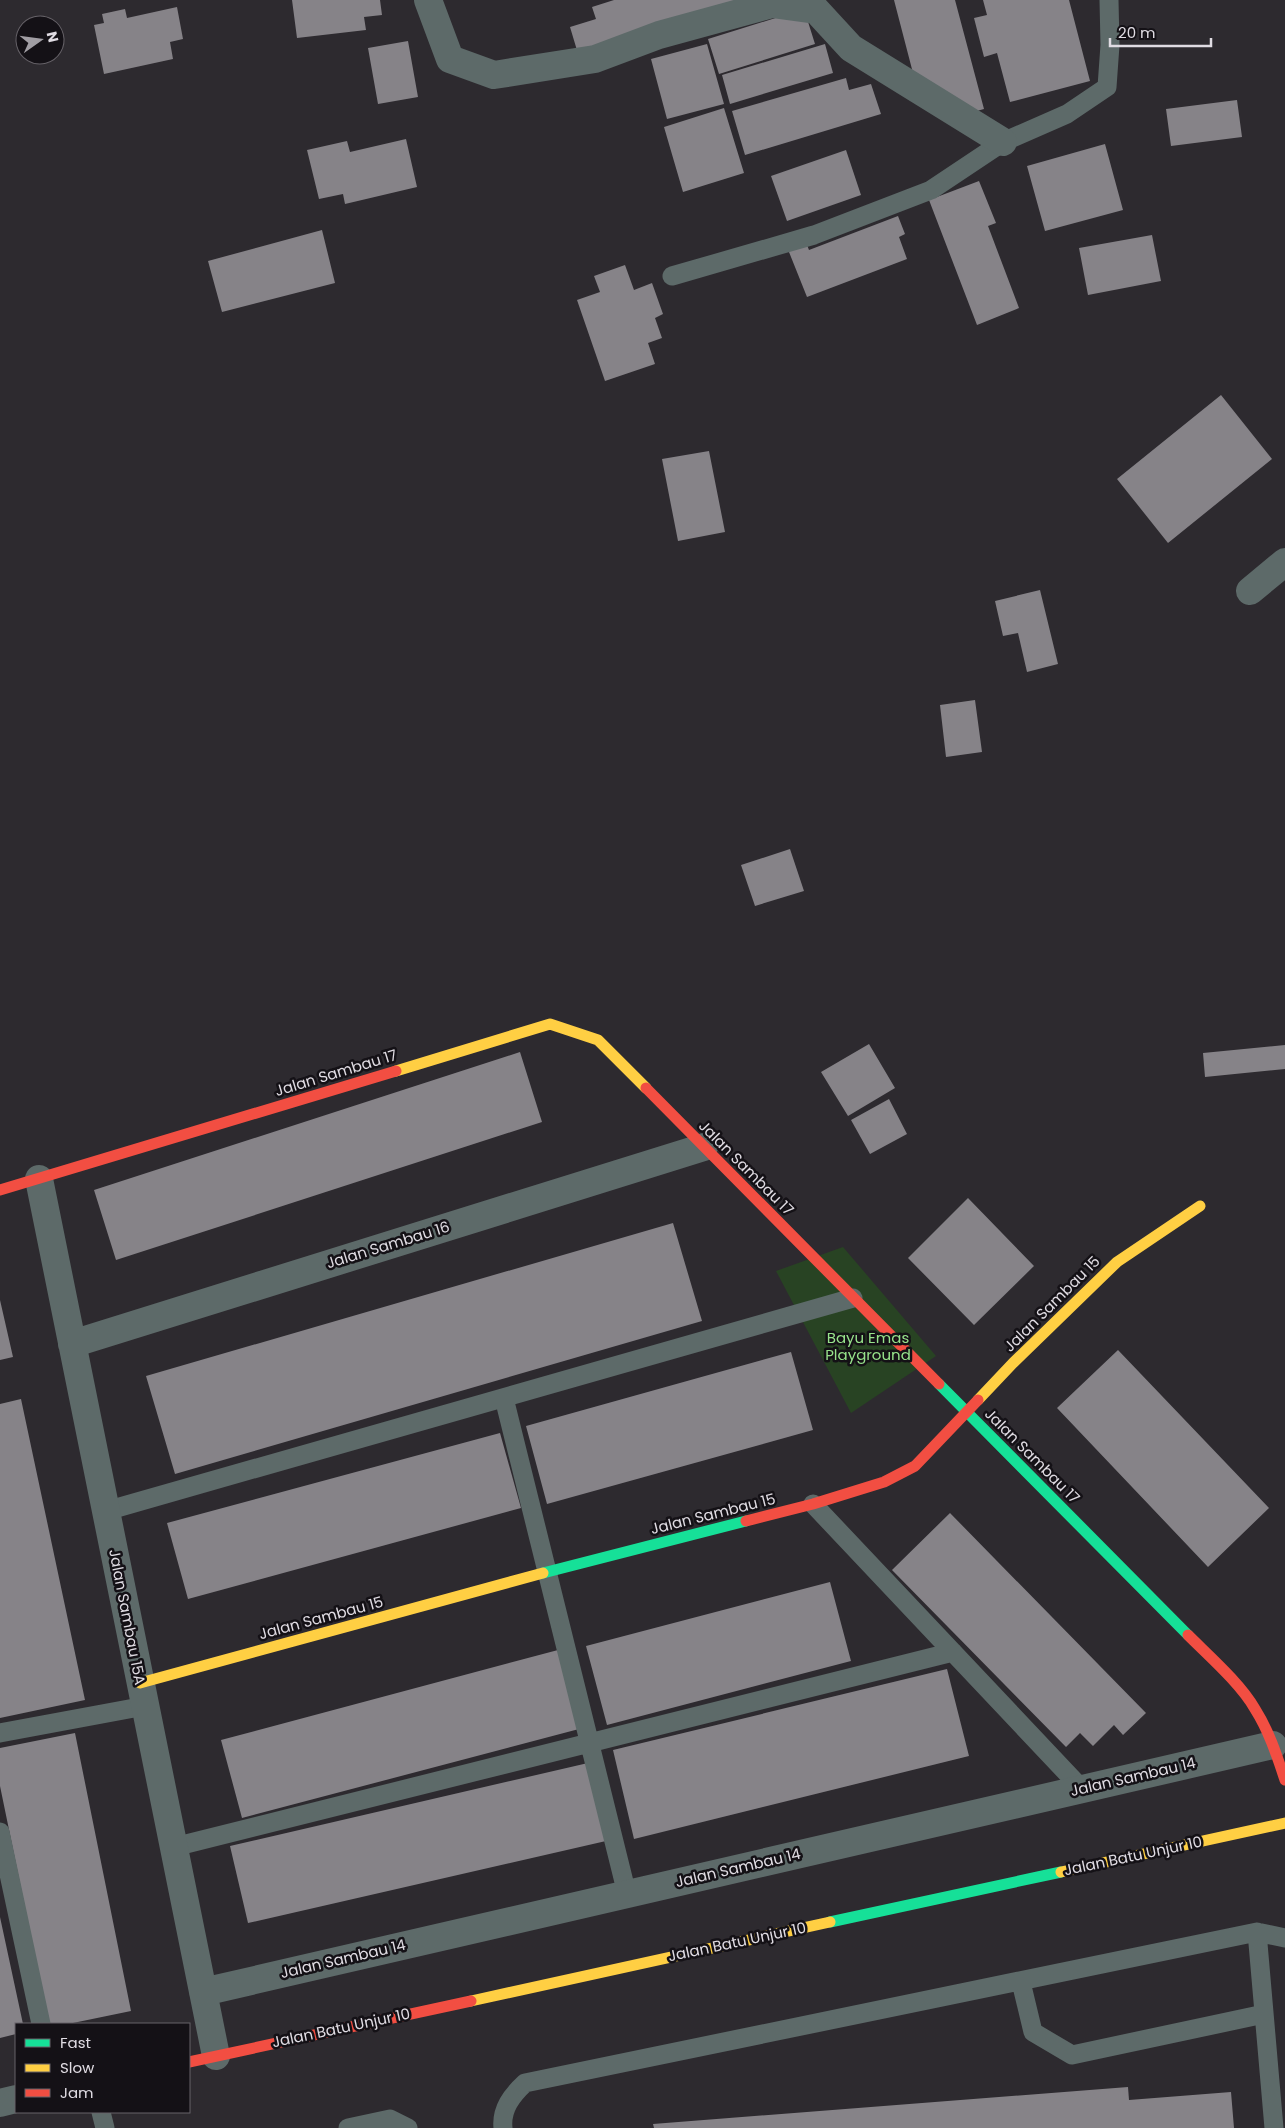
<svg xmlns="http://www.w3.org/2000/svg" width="1285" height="2128" viewBox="0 0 1285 2128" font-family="Poppins,sans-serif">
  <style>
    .green { fill: #284323 }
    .building { fill: #868388 }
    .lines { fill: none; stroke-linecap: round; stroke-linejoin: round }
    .lane { stroke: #5d6a69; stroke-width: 19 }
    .street { stroke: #5d6a69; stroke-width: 28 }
    .fast { stroke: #16e098; stroke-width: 11 }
    .slow { stroke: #ffcf43; stroke-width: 11 }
    .jam { stroke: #f24e42; stroke-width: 11 }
    .labels { text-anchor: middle; stroke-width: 5; stroke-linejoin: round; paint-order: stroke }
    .street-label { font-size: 15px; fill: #e0dce3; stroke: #141116 }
    .park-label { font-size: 15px; fill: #97e28b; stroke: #141116 }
  </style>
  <rect width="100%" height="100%" fill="#2d2a2f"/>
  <path class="green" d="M843,1247L936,1356L851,1413L776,1271Z"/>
  <path class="building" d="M292,0H380L382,15L364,17L366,30L297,38Z
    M614,0H747L579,57L570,27L596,19L592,7Z
    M894,0H955L984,109L951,118L920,100Z
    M983,0H1069L1090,81L1010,102L997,53L984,57L974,18L987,15Z
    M177,7L183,39L170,42L173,59L104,74L94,25L104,23L102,14L125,9L127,18Z
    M804,9L815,44L719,74L708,39Z
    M408,41L418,97L378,104L368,48Z
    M707,44L724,104L667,119L651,59Z
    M825,44L833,73L730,104L722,75Z
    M846,78L849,90L871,84L881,114L745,155L732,111Z
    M1237,100L1242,137L1171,146L1166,109Z
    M724,108L744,173L683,192L664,127Z
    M406,139L417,187L345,204L343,194L319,199L307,150L347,141L350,152Z
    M1105,144L1123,210L1045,231L1027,166Z
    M846,150L861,195L787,221L771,176Z
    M979,181L996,223L988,226L1019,308L977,325L929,200Z
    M898,216L905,234L899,237L907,259L807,297L787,247L805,240L809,250Z
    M322,230L335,283L222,312L208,261Z
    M1152,235L1161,281L1088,295L1079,248Z
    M625,265L634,290L652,283L663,314L655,318L662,338L648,343L655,364L605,381L577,300L600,292L594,276Z
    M1221,395L1272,459L1168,543L1117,479Z
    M709,451L725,532L678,541L662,459Z
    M1040,590L1058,664L1027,672L1018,633L1003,636L995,601Z
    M975,700L982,752L946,757L940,705Z
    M790,849L804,891L755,906L741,865Z
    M869,1044L895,1088L848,1116L821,1072Z
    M1285,1045V1069L1205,1077L1203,1053Z
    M520,1052L542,1122L116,1260L94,1190Z
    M889,1099L907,1134L870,1154L851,1120Z
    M968,1198L1034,1266L974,1325L908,1258Z
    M673,1223L702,1321L175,1474L146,1376Z
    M0,1300L13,1357L0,1360Z
    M1118,1350L1269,1508L1208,1567L1057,1408Z
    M791,1352L813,1430L547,1504L526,1426Z
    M21,1399L85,1700L0,1718V1404Z
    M500,1433L521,1508L188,1599L167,1523Z
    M950,1513L1146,1713L1123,1735L1114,1725L1093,1746L1080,1733L1066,1747L892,1570Z
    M830,1582L851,1661L607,1725L586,1646Z
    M558,1650L579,1729L242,1818L221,1740Z
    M947,1669L969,1756L634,1839L613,1750Z
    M75,1733L131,2011L68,2024H49L0,1786V1748Z
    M588,1763L606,1841L248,1923L230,1846Z
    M0,1917L23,2024H16V2034L0,2038Z
    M1128,2087L1129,2100L1231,2092L1234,2128H654L653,2124Z"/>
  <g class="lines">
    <path class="lane" d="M672,276L814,235L931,190L1003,142L1067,114L1107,87L1110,45L1109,0
      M504,1398L627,1894
      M813,1504L1082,1789
      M106,1511L853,1298
      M0,1733L145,1706
      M0,1832L41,2024
      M174,1847L953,1652
      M1257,1932L1274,2128
      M1021,1982L1033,2032L1072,2055L1264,2014
      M101,2112L105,2128
      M348,2128L390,2119L408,2128
      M503,2128C501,2109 512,2095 525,2083L1257,1932L1285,1938"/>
    <path class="street" d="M428,0L450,59L494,75L595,59L659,35L772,4L816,10L851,48L1003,142
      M1250,591L1285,562
      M39,1179L216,2056
      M72,1344L704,1147
      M203,1992L1273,1745
      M0,2103L16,2099"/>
    <path class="fast" d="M939,1384L1188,1635
      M543,1573L746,1521
      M830,1922L1061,1872"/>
    <path class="slow" d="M396,1071L550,1024L598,1040L646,1088
      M978,1400L1013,1363L1117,1262L1200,1206
      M140,1683L543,1573
      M1061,1872L1285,1823
      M471,2001L830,1922"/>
    <path class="jam" d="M646,1088L939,1384
      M0,1190L396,1071
      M746,1521L813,1504L884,1482L915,1466L978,1400
      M1188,1635C1209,1656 1241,1684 1255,1709C1269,1731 1277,1756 1285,1780
      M189,2062L471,2001"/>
  </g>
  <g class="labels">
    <g class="street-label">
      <text transform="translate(336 1073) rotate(-17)" y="5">Jalan Sambau 17</text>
      <text transform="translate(746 1168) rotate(45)" y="5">Jalan Sambau 17</text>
      <text transform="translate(388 1245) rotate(-17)" y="5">Jalan Sambau 16</text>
      <text transform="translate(1052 1304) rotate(-45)" y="5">Jalan Sambau 15</text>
      <text transform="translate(1032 1456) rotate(45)" y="5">Jalan Sambau 17</text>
      <text transform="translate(713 1514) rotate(-14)" y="5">Jalan Sambau 15</text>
      <text transform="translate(127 1617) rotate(79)" y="5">Jalan Sambau 15A</text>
      <text transform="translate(321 1618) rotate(-15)" y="5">Jalan Sambau 15</text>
      <text transform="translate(1133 1777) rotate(-13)" y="5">Jalan Sambau 14</text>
      <text transform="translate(1133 1856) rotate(-12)" y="5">Jalan Batu Unjur 10</text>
      <text transform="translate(738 1868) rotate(-13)" y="5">Jalan Sambau 14</text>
      <text transform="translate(737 1942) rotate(-12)" y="5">Jalan Batu Unjur 10</text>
      <text transform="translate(343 1959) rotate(-13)" y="5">Jalan Sambau 14</text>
      <text transform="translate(341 2028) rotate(-12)" y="5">Jalan Batu Unjur 10</text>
    </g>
    <g class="park-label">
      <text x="868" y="1343">Bayu Emas<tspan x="868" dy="17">Playground</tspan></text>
    </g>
  </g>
  <rect x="15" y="2023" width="175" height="90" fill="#141116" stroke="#666268"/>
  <rect x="25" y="2039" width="25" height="8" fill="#16e098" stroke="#666268"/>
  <text x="60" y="2048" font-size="15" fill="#e0dce3">Fast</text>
  <rect x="25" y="2064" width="25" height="8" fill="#ffcf43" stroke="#666268"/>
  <text x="60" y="2073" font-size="15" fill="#e0dce3">Slow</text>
  <rect x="25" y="2089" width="25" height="8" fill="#f24e42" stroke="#666268"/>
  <text x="60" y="2098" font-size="15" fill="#e0dce3">Jam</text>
  <g transform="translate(40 40) rotate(76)"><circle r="24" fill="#141116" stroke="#666268"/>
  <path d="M0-4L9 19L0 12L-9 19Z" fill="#a19ea4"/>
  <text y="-8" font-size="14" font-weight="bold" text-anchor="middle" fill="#e0dce3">N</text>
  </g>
  <path d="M1110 38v8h101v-8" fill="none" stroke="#e0dce3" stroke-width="2.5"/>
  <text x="1118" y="38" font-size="15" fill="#e0dce3" stroke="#141116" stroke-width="4" paint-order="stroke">20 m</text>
</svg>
